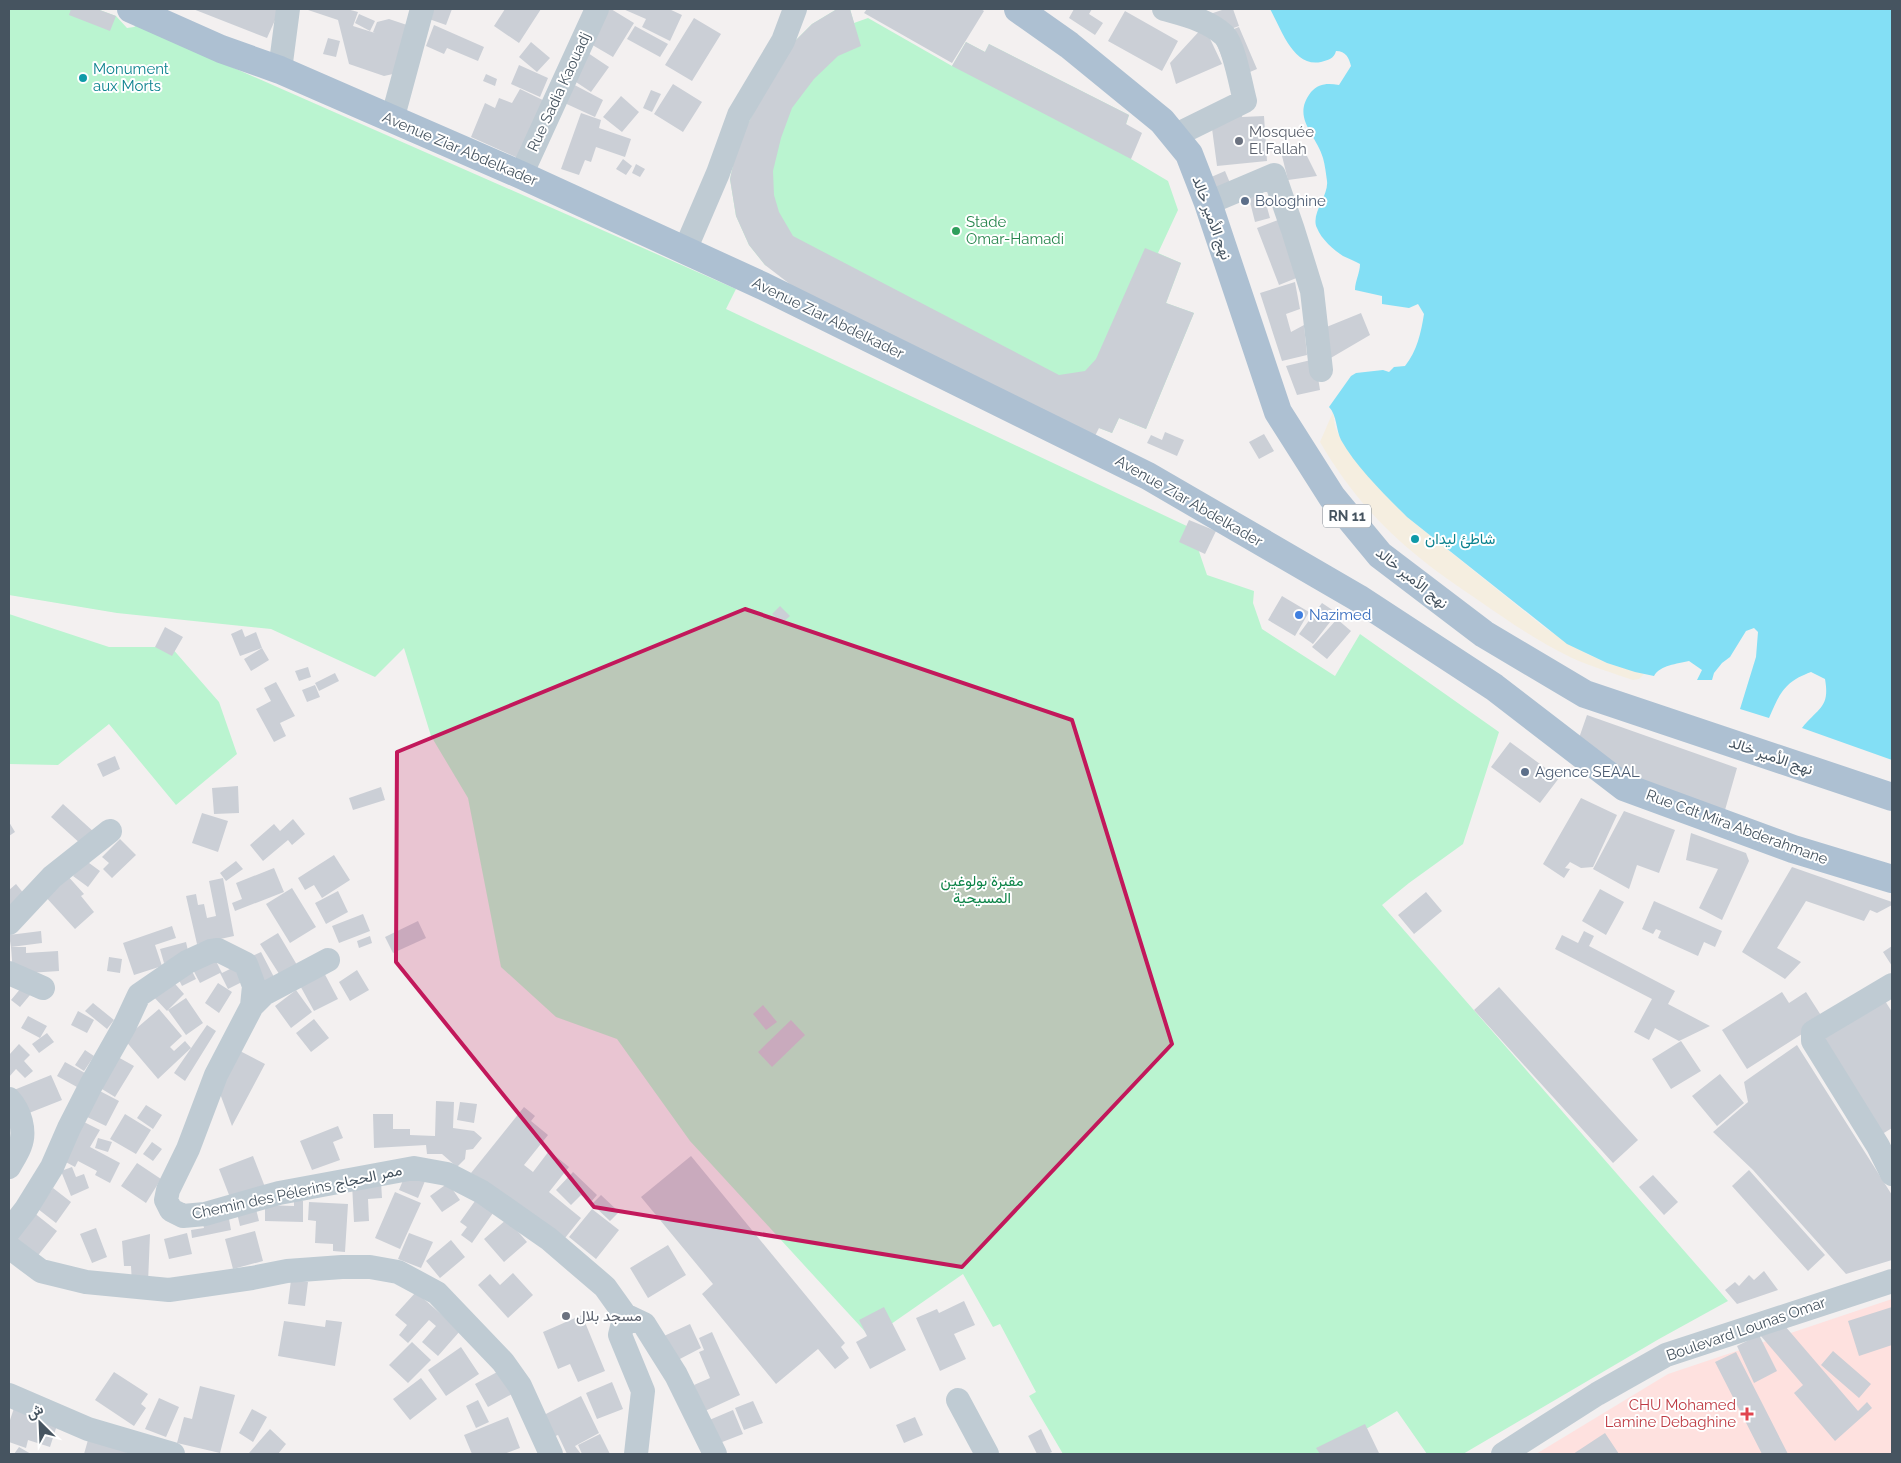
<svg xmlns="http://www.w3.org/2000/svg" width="1901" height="1463" viewBox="0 0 1901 1463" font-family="Raleway,Vazirmatn,sans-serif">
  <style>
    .medical { fill: #fee1df }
    .green { fill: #baf4d0 }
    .sand { fill: #f5eee0 }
    .water { fill: #83dff5 }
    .building { fill: #cbcfd6 }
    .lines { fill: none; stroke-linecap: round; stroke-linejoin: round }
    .minor { stroke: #bfcbd3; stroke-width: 24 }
    .major { stroke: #adc0d2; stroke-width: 28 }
    .marked { fill: #c2185b; fill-opacity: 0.2; stroke: #c2185b; stroke-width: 4; stroke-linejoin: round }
    .culture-dot { fill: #0f9aa8; stroke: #fff; stroke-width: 2 }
    .worship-dot { fill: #6b7280; stroke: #fff; stroke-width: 2 }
    .service-dot { fill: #5c6f8a; stroke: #fff; stroke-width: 2 }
    .leisure-dot { fill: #2e9e5b; stroke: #fff; stroke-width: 2 }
    .shop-dot { fill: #3f7fe0; stroke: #fff; stroke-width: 2 }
    .health-dot { fill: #e0444e; stroke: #fff; stroke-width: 2 }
    .labels { text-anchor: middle; stroke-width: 4; stroke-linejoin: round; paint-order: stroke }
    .shield { fill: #fff; stroke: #7e8790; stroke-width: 1 }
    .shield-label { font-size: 14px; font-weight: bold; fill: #465460 }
    .culture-label { font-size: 15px; fill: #0d838f; stroke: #fff; text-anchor: start }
    .street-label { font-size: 15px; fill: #465460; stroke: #fff }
    .worship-label { font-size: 15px; fill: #5b616d; stroke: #fff; text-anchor: start }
    .service-label { font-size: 15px; fill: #4e5e75; stroke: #fff; text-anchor: start }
    .leisure-label { font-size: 15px; fill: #27864d; stroke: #fff; text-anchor: start }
    .shop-label { font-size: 15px; fill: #366cbe; stroke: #fff; text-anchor: start }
    .park-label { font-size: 15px; fill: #0d8448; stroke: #fff }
    .health-label { font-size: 15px; fill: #be3a42; stroke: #fff; text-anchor: end }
  </style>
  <rect width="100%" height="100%" fill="#f3f0f0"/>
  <path class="medical" d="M1892,1299V1454H1536L1668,1374Z"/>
  <path class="green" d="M9,9H97L116,16L127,28L134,27L141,22L175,42L736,289L726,309L1191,528L1207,575L1254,591L1253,603L1262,629L1335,676L1360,634L1499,732L1463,844L1409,883L1382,905L1728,1301L1659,1339L1463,1454H1427L1397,1411L1323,1454H1063L1029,1396L1036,1392L1000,1324L993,1327L963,1274L871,1338L690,1141L617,1039L556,1017L501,967L468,798L431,736L404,648L375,677L271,629L117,613L9,595Z
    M837,9H850L854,23L868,18L952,66L966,42L985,52L989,44L1129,115L1126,124L1131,159L1168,181L1178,210L1158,253L1181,263L1166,303L1194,313L1146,429L1119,418L1112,433L1099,428L765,265L749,245L736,216L730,179L738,143L787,49L812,24Z
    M9,614L109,647H171L219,702L237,754L176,805L109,724L58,765L9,764Z"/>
  <path class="sand" d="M1333,412L1335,427L1341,440L1373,481L1407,517L1545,628L1587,654L1607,663L1644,674L1639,679L1633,680C1613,673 1592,667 1572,658C1539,642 1508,621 1478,600C1410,555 1362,514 1320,442Z"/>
  <path class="water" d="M1270,9H1892V760L1802,728C1819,707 1830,708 1825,679L1811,672C1784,682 1780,693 1769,718L1740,709L1756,657L1758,632L1754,628L1746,631L1730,657L1722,663L1714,673L1712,680H1697L1702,670L1689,661C1677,664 1660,665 1654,676L1635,672L1607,663L1567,644L1407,517C1385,495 1356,467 1341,440C1336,430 1337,415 1329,407L1351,376L1356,373L1383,370L1389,372L1394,367L1405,366C1417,351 1421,333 1424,314L1418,304L1409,308L1382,304V296L1355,290C1355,281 1360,273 1360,264C1355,261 1349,259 1343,256C1334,250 1321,239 1317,228C1310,214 1329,196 1327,181C1326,174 1325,165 1323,158C1316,134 1291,118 1311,92C1319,83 1328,83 1339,85L1351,66C1349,58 1346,51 1336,51C1334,59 1328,60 1321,62C1293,68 1281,28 1270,9Z"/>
  <path class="building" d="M71,9H97L116,16L110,31L69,15Z
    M193,9H280L267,38Z
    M305,9H347L358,12L353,26L375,33L373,32L377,22L389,19L410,26L393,74L384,76L349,64L338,20Z
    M433,9H452L446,25L429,19Z
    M505,9H541L519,43L494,26Z
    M607,9H611L634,23L613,57L589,43Z
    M623,9H669L682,15L670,41L642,27L646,19Z
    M837,9H850L861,46L838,56L814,79L792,108L781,138L773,171L774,195L779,212L793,236L1059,375L1085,371L1096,359L1145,248L1181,263L1166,303L1194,313L1146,429L1119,418L1112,433L1099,428L1095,436L795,288L765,265L749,245L736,216L730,179L738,143L787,49L812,24Z
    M867,9H981L984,11L952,63L864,13Z
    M1074,9H1092L1089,14L1103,23L1095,35L1069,18Z
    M1225,9H1233L1239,26L1217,34L1210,14Z
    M1125,11L1178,41L1162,71L1108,41Z
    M359,14L375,21L370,31L355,23Z
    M694,18L721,34L692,81L665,65Z
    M434,25L484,47L478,61L447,48L444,54L426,46Z
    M635,26L668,44L660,57L627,39Z
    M1204,26L1222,64L1176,84L1170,63Z
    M1239,27L1257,69L1231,80L1214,37Z
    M328,38L340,41L336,57L323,54Z
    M531,42L550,58L537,72L519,57Z
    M966,42L985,52L989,44L1129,115L1126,124L1142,133L1131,159L952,66Z
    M588,53L609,67L591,92L570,78Z
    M519,65L548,78L540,97L511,84Z
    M486,74L497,79L495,86L483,81Z
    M567,81L603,100L595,117L558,100Z
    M673,84L702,102L683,132L654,114Z
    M520,89L551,104L520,159L471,137L485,103L495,108L499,98L512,103Z
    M651,90L661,94L652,112L643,108Z
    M621,96L639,112L622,132L603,117Z
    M1243,108L1242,117L1264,116L1267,161L1217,166L1211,121Z
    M581,113L601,120L599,128L631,139L625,157L596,147L591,162L585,160L579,175L561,169Z
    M1304,150L1317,176L1288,180L1281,152Z
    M623,159L632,166L626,175L616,169Z
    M636,164L645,169L640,177L632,173Z
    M1225,171L1233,190L1217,196L1209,178Z
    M1261,186L1270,218L1255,222L1247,190Z
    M1278,220L1299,277L1279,285L1257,228Z
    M1295,282L1300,309L1286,314L1291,332L1304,325L1307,355L1282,361L1260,293Z
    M1361,313L1370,335L1329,359L1324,328Z
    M1315,359L1320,390L1297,395L1286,366Z
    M1165,432L1184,440L1177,456L1147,443L1151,435L1162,440Z
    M1264,434L1274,451L1259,459L1249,442Z
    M1189,520L1216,531L1205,554L1179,542Z
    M1282,596L1309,612L1295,636L1268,620Z
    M1322,603L1337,613L1313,644L1299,634Z
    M780,606L790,616L782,623L772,614Z
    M1337,619L1351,631L1327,659L1312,647Z
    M165,627L183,637L172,656L155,647Z
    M242,629L245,637L256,632L262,648L240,656L231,634Z
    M262,648L269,660L251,671L244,659Z
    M308,667L311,677L299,681L295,671Z
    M335,673L339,681L319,691L315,683Z
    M276,682L295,716L280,723L286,736L274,742L256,709L271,701L264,688Z
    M315,685L320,697L307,702L302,690Z
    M1587,715L1737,768L1725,810L1632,776L1579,738Z
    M1510,742L1559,778L1540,803L1491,767Z
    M115,756L120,769L103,777L97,764Z
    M238,786L239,813L214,814L212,788Z
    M381,787L385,800L353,810L349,798Z
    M1581,798L1617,815L1593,867L1581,868L1570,862L1565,868L1570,869L1564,878L1543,864Z
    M63,804L94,832L82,845L51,817Z
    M1624,811L1675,830L1659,873L1637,865L1629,889L1593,869Z
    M202,813L228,821L218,852L192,843Z
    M293,819L305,834L292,845L288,840L263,861L250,845L274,824L280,831Z
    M9,822L15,832L9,836Z
    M1691,833L1746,853L1749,861L1722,920L1699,908L1718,869L1686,860Z
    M120,839L136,855L112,878L103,869L109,863L102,857Z
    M334,855L350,880L322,898L314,885L305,890L298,878Z
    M85,860L100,871L88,887L73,876Z
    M236,861L243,869L226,881L220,873Z
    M1792,867L1892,902V905L1877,913L1870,910L1864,921L1806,901L1777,948L1801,962L1785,979L1742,952Z
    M274,868L284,892L235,911L232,903L242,899L236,883Z
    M66,874L84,894L81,896L94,912L75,929L43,894Z
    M223,878L234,936L197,944L186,896L196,894L198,905L204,904L207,918L216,916L209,881Z
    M16,884L29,900L14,911L9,904V890Z
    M292,888L316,927L290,943L266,904Z
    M1600,889L1624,902L1606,935L1582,921Z
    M338,891L348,912L326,924L315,903Z
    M1426,892L1442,911L1414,934L1398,915Z
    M1654,901L1722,931L1715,947L1704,942L1698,956L1658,938L1661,931L1656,929L1653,934L1642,929Z
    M363,914L370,931L339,943L332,926Z
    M418,921L426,938L393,953L385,937Z
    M172,926L176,938L155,945L162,966L134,975L123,943Z
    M41,931L42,943L11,947L9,935Z
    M1584,931L1594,936L1589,946L1675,991L1668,1004L1710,1026L1679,1041L1655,1028L1649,1040L1634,1032L1652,999L1555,949L1562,935L1578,943Z
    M278,933L300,970L283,980L260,944Z
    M370,936L372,943L359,948L357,941Z
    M186,942L189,955L164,963L160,949Z
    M1892,946V966L1883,952Z
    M11,947H26V953L58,951L59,971L13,974Z
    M261,952L275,979L261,986L248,958Z
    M212,953L222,973L238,965L246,980L228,989L220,973L200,983L190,964Z
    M109,957L122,959L120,973L107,971Z
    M189,965L196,979L182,986L175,972Z
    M321,967L338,999L314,1011L297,980Z
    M357,970L369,990L350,1001L339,982Z
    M169,977L184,994L167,1011L151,994Z
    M26,982L35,989L20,1007L11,1000Z
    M218,983L232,992L219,1013L205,1003Z
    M1499,987L1638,1140L1613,1163L1474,1010Z
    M296,990L312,1012L291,1028L275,1006Z
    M1782,992L1789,1003L1806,992L1824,1020L1747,1069L1722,1030Z
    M1882,996L1892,1012V1128L1879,1136L1820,1041Z
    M186,998L203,1023L186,1035L168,1010Z
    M93,1003L114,1020L107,1029L85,1011Z
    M763,1005L777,1022L766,1030L753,1014Z
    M159,1009L182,1036L170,1047L174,1051L185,1041L191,1048L158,1079L124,1039Z
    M78,1011L94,1020L87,1033L71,1025Z
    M28,1016L47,1026L40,1038L21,1028Z
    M314,1019L329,1038L311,1052L296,1033Z
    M791,1020L805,1035L772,1067L758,1052Z
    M207,1025L216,1031L185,1081L174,1073Z
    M47,1033L54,1042L39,1053L32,1044Z
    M1681,1041L1701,1071L1671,1089L1652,1059Z
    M19,1044L30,1055L24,1061L33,1071L25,1078L16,1069L9,1077V1055Z
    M1797,1045L1892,1195V1260L1846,1274L1753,1170L1713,1132L1748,1102L1744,1082Z
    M85,1050L94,1056L84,1071L75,1065Z
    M240,1051L265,1064L232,1126L219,1091Z
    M116,1056L134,1066L115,1097L97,1086Z
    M65,1062L85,1073L77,1087L57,1076Z
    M1720,1074L1744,1103L1717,1126L1692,1096Z
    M51,1075L62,1100L24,1115L14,1090Z
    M96,1089L119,1101L106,1126L83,1115Z
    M436,1101L454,1102L453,1128L474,1131L482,1138L473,1149L466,1150L465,1159L457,1167L442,1154H427L426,1145L374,1148L373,1114H393V1129H410V1135L435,1136Z
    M460,1102L477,1104L474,1123L457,1120Z
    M146,1105L162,1115L153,1129L137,1118Z
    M524,1107L535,1116L531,1121L548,1135L524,1165L533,1172L549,1151L569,1167L549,1192L581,1218L557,1248L471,1173Z
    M125,1114L151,1130L136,1154L110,1139Z
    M82,1121L100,1130L90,1147L120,1163L110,1183L95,1175L97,1171L78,1161L75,1167L62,1160Z
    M338,1126L343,1138L333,1142L340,1160L312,1170L300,1141Z
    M98,1138L112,1142L108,1152L95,1148Z
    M152,1142L162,1149L153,1161L143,1154Z
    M253,1156L265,1187L231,1200L219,1169Z
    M691,1156L845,1343L841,1347L849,1358L835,1369L818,1349L776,1384L702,1294L713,1284L641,1197Z
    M137,1163L161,1179L146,1203L121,1186Z
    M72,1167L76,1177L84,1174L89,1188L71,1196L61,1171Z
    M1749,1170L1825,1255L1808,1271L1732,1186Z
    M573,1172L597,1195L590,1203L581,1195L571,1205L556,1190Z
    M406,1173L425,1181L418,1198L399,1190Z
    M1653,1175L1678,1202L1664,1215L1639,1187Z
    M381,1182L382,1198L368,1199L369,1221L354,1222L352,1184Z
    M448,1183L460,1200L442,1212L430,1196Z
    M53,1188L71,1202L56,1223L38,1209Z
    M395,1192L421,1203L400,1249L375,1238Z
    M601,1195L619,1212L610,1221L592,1204Z
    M294,1201H303V1222L265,1221V1205L294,1206Z
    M475,1201L493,1213L472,1243L461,1235L467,1227L460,1222Z
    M309,1202L348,1204L345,1252L333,1251V1244L315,1243L316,1221L308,1220Z
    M256,1209L259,1221L240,1226L237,1213Z
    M592,1209L619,1230L596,1259L569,1237Z
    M33,1212L57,1231L33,1262L9,1243Z
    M229,1219L231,1230L192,1238L191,1230L204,1228L203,1224Z
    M507,1219L527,1242L504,1262L484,1239Z
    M96,1228L107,1257L92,1263L80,1234Z
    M255,1231L263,1261L233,1269L225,1239Z
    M187,1233L192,1254L169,1259L164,1239Z
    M409,1233L433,1242L421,1268L398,1259Z
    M150,1234L148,1283L132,1284L131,1266H124L122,1241Z
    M451,1240L465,1257L440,1278L426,1261Z
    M668,1245L686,1275L648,1298L630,1268Z
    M1764,1271L1778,1290L1737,1304L1725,1290L1735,1282L1739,1286L1749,1275L1754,1280Z
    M513,1273L533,1295L508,1318L478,1285L490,1274L500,1285Z
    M291,1280L308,1282L305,1306L288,1304Z
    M416,1292L460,1331L438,1356L422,1342L436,1326L429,1320L408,1343L399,1335L407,1325L395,1315Z
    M964,1301L975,1325L954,1334L966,1359L940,1371L916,1318L937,1309L939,1313Z
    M884,1307L906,1350L870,1369L856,1342L867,1336L859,1320Z
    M1892,1307V1345L1859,1356L1848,1321Z
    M582,1315L605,1371L578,1382L570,1364L558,1369L543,1332Z
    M1779,1319L1858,1411L1867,1402L1872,1408L1835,1441L1794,1393L1803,1385L1760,1335Z
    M326,1320L342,1322L335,1366L278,1356L284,1321L325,1327Z
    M690,1324L701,1348L676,1361L664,1336Z
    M712,1332L740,1395L705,1411L694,1385L710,1378L699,1352L704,1350L699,1338Z
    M1759,1335L1777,1371L1754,1383L1737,1346Z
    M412,1342L431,1360L408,1383L389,1365Z
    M461,1347L479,1374L446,1396L428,1370Z
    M1833,1351L1871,1384L1859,1398L1821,1365Z
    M1736,1352L1788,1454H1762L1715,1362Z
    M499,1371L512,1394L488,1407L475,1384Z
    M114,1372L148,1394L141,1404L146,1408L134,1426L95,1400Z
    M421,1378L437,1399L410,1420L393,1399Z
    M612,1382L623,1409L597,1419L586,1393Z
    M200,1386L235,1395L220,1453L177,1443L184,1417L192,1419Z
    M581,1396L599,1433L575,1446L581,1454H567L558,1435L553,1437L542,1416Z
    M159,1398L179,1407L166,1437L145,1429Z
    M478,1400L489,1422L476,1428L466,1406Z
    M753,1401L763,1423L744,1430L735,1408Z
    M14,1408L58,1422L50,1447L28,1440L26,1448L9,1442V1423Z
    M252,1409L267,1417L253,1442L239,1433Z
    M733,1410L743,1434L717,1444L707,1421Z
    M508,1417L520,1448L504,1454H472L464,1435Z
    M915,1417L923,1435L904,1443L896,1425Z
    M1365,1424L1379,1453L1320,1454L1316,1448Z
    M270,1429L286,1444L278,1454H250L249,1453Z
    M1041,1429L1052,1452L1047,1454H1037L1028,1436Z
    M1605,1433L1619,1454H1573Z
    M600,1434L610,1454H582L578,1445Z
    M88,1440L127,1452L126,1454H84Z
    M19,1447L31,1454H14Z"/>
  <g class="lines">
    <path class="minor" d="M1164,9C1185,15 1208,20 1224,35C1234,45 1241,86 1245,101L1174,136
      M280,70L288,9
      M392,120L422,9
      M521,175L597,9
      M1208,203L1274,175L1293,230L1312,291L1321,370
      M685,250L718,173L739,115L783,41L795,9
      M9,923L52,877L110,831
      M328,960L264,994L252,1006L216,1075L188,1149L168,1190L166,1200L171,1210L183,1216L205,1214L279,1193L414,1168L447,1174L482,1192L549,1239L605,1287L625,1315
      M9,973L43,988
      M1892,985L1813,1032V1041L1878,1146L1892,1174
      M9,1099C20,1111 26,1131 20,1146C17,1154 12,1161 9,1167
      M9,1231L26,1209L52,1167L69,1128L91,1085L125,1025L139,995L187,962L211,951L218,950L246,964L254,986L252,1006
      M9,1247L41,1271L86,1282L169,1290L252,1278L287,1271L342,1267H370L398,1272L437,1293L503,1362L520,1386L551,1454
      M9,1395L88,1429L173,1454
      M958,1400L987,1454
      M636,1454L643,1391L620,1335L625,1315L644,1324L676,1375L715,1454
      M1503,1454L1597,1394L1666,1355L1892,1281"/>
    <path class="major" d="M131,9L221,49L280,70L521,175L763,286L1148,476L1358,598L1494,687L1624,787L1793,849L1892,879
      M1018,9L1069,45L1162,121L1189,154L1208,203L1278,412L1332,497L1380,555L1484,634L1585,694L1892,797"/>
  </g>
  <path class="marked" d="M745,609L1072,720L1172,1044L962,1267L594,1207L396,962L397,752Z"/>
  <g class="culture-dot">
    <circle cx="83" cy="78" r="5"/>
    <circle cx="1415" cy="539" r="5"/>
  </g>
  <g class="worship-dot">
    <circle cx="1239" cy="141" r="5"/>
    <circle cx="566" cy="1316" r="5"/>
  </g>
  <g class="service-dot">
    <circle cx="1245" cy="201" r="5"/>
    <circle cx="1525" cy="772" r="5"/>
  </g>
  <circle class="leisure-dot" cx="956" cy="231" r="5"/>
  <circle class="shop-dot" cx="1299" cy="615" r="5"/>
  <path class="health-dot" d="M1744.5 1406.5h5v5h5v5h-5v5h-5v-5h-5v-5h5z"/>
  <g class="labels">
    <rect class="shield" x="1323" y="504.5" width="48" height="23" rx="4"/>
    <g class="shield-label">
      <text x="1347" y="521">RN 11</text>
    </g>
    <g class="culture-label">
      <text x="93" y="74">Monument<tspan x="93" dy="17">aux Morts</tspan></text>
      <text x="1425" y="544">شاطئ ليدان</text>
    </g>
    <g class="street-label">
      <text transform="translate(559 92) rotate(-65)" y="5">Rue Sadia Kaouadj</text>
      <text transform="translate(460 149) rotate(23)" y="5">Avenue Ziar Abdelkader</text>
      <text transform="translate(1212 218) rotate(70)" y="5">نهج الأمير خالد</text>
      <text transform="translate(828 318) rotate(26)" y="5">Avenue Ziar Abdelkader</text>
      <text transform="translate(1189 501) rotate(30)" y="5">Avenue Ziar Abdelkader</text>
      <text transform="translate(1412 578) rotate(39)" y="5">نهج الأمير خالد</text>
      <text transform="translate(1771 756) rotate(19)" y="5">نهج الأمير خالد</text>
      <text transform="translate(1737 827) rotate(20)" y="5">Rue Cdt Mira Abderahmane</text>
      <text transform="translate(297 1192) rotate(-12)" y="5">Chemin des Pélerins ممر الحجاج</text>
      <text transform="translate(1746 1329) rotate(-19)" y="5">Boulevard Lounas Omar</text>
    </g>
    <g class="worship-label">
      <text x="1249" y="137">Mosquée<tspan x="1249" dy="17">El Fallah</tspan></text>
      <text x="576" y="1321">مسجد بلال</text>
    </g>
    <g class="service-label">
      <text x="1255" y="206">Bologhine</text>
      <text x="1535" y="777">Agence SEAAL</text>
    </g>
    <g class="leisure-label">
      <text x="966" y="227">Stade<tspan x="966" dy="17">Omar-Hamadi</tspan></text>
    </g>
    <g class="shop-label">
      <text x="1309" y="620">Nazimed</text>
    </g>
    <g class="park-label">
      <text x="982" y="886">مقبرة بولوغين<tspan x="982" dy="17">المسيحية</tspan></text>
    </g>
    <g class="health-label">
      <text x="1736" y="1410">CHU Mohamed<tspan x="1736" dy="17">Lamine Debaghine</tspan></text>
    </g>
  </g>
  <rect width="1901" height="1463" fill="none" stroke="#465460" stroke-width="20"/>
  <g transform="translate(40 1423) rotate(336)" stroke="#ffffff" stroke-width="4" paint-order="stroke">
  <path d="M0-4L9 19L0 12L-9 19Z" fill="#465460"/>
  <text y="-8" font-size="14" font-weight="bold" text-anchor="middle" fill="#465460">ش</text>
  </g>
</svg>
